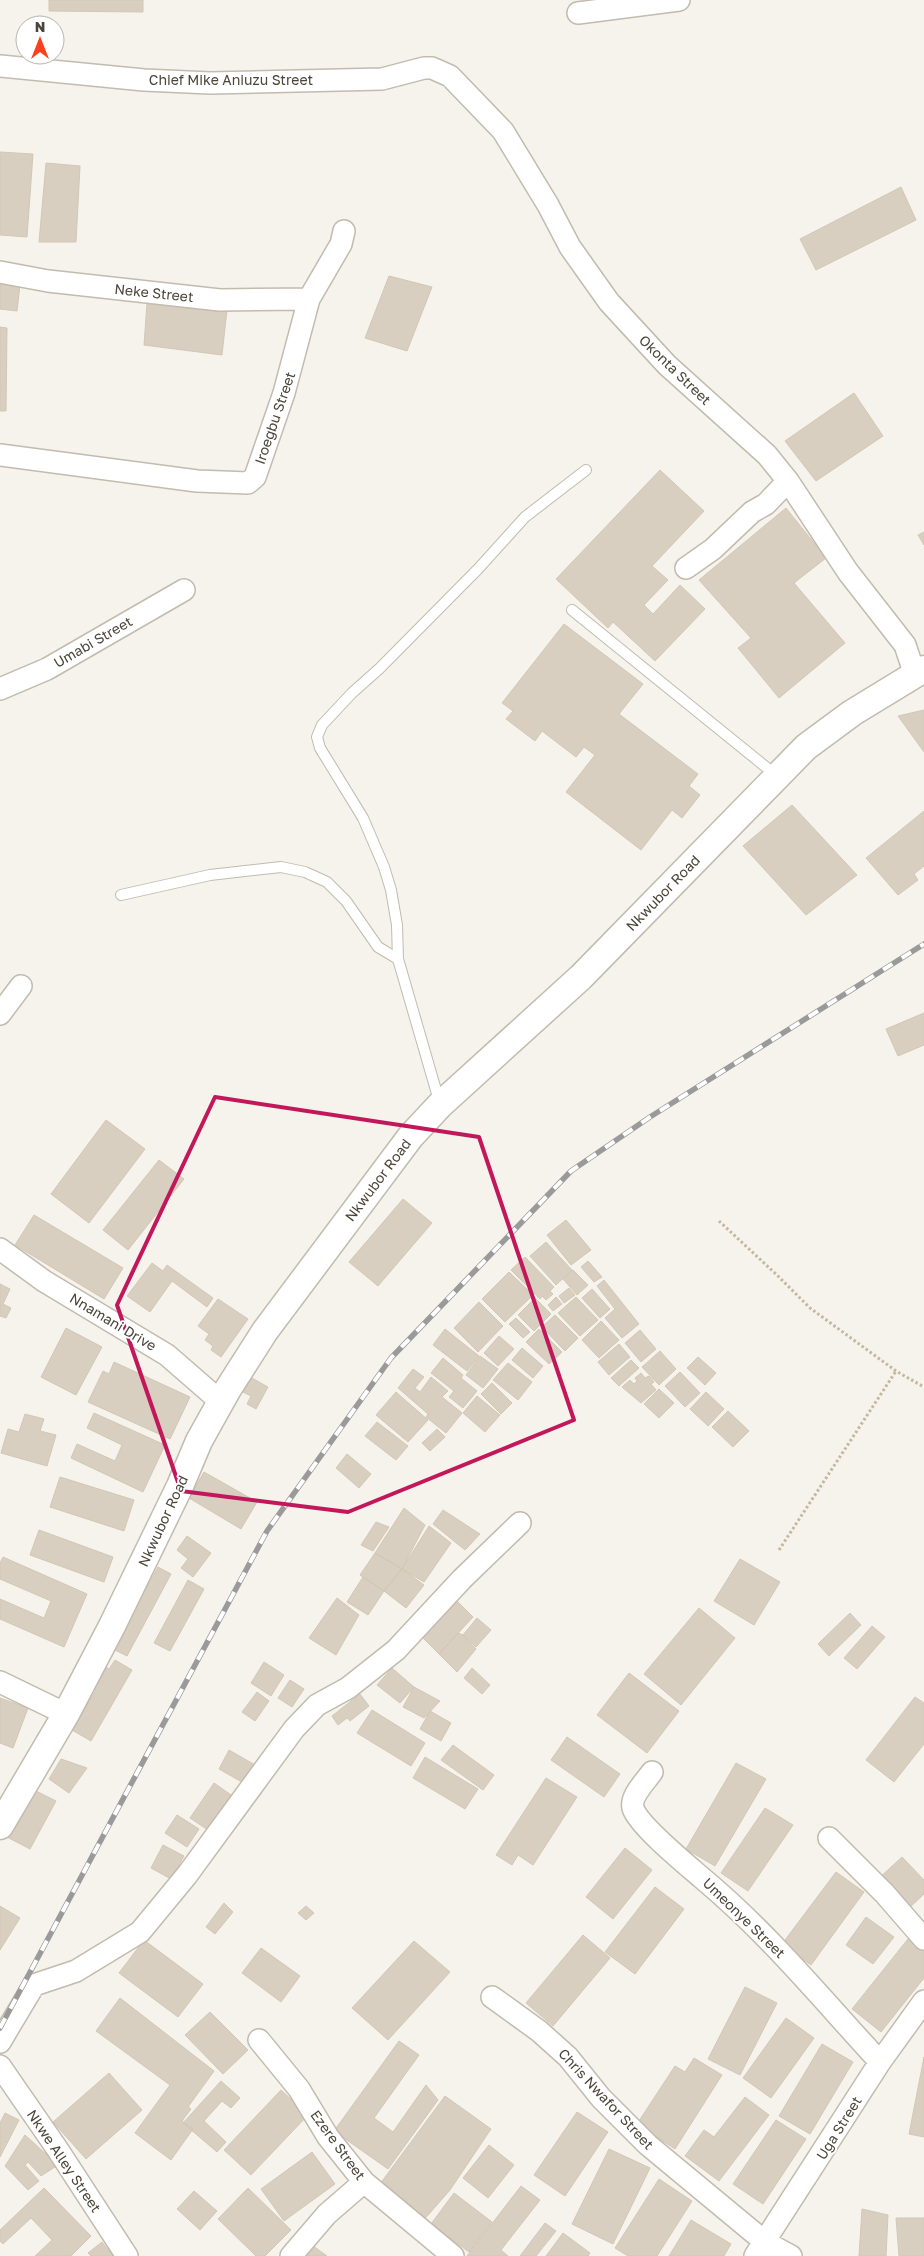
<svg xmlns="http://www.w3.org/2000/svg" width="924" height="2256" viewBox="0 0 924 2256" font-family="'Golos Text',sans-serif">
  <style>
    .building { fill: #d8cfc1; stroke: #d3c7b4 }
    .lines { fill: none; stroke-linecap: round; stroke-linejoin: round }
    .service-casing { stroke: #c2bbae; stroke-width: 12 }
    .minor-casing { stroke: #c2bbae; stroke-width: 24 }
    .tertiary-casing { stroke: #c2bbae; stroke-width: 29 }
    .path { stroke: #c4b79f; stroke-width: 3; stroke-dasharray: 2.5 2.5; stroke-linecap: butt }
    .service { stroke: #fff; stroke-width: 10 }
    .minor { stroke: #fff; stroke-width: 21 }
    .tertiary { stroke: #fff; stroke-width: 26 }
    .rail-casing { stroke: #9a9a9a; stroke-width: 5.5 }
    .rail { stroke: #fff; stroke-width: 4; stroke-dasharray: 11; stroke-linecap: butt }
    .marked { fill: none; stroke: #c2185b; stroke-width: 4; stroke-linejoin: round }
    .labels { text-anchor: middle; stroke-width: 4; stroke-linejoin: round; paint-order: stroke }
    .street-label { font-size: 14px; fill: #4b4439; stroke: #fff }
  </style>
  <rect width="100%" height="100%" fill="#f6f3ec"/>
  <path class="building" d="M49,0H143V12L49,11Z
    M0,152L33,154L27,237L0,235Z
    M46,163L80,166L76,242H39Z
    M901,187L916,220L816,270L800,239Z
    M389,276L432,287L407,351L365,338Z
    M0,282L20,285L17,311L0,309Z
    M147,303L227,310L222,355L144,345Z
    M0,327L7,328L6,411H0Z
    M854,393L883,436L816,481L785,441Z
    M660,470L704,511L652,566L668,580L644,605L653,614L680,585L705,609L655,661L613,622L608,628L556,579Z
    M786,508L826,558L794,583L845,643L779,698L738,648L751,638L699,580Z
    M924,532V545L918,535Z
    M564,624L643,684L619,714L698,774L689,786L700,795L682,818L672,810L641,850L566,792L595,755L584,747L576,757L542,731L535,741L506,719L513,711L502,703Z
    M924,710V752L898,716Z
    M792,805L857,875L806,915L743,846Z
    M924,811V866L914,874L918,880L898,895L866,858Z
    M924,1013V1045L898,1056L886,1029Z
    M106,1120L145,1149L89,1223L51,1194Z
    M159,1160L184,1179L128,1250L103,1230Z
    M403,1199L432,1223L378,1286L349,1262Z
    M34,1215L123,1268L104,1299L15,1245Z
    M566,1220L591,1250L571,1265L547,1235Z
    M546,1242L572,1270L556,1285L530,1256Z
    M525,1257L554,1287L550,1291L553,1294L546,1300L542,1296L540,1299L511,1270Z
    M588,1261L602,1277L594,1282L581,1267Z
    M152,1263L163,1271L167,1265L213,1298L207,1307L172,1281L150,1312L127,1296Z
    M573,1270L588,1285L577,1295L563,1279Z
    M509,1272L533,1295L505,1322L482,1299Z
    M604,1280L639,1324L622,1338L605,1318L615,1309L597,1286Z
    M0,1284L10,1289L3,1304L11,1308L6,1318L0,1316Z
    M569,1288L575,1295L564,1303L559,1296Z
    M592,1289L610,1309L600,1318L582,1298Z
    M556,1297L562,1304L553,1311L548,1305Z
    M576,1297L598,1320L580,1336L558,1313Z
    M535,1298L551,1314L534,1331L518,1315Z
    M218,1299L248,1319L221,1357L211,1350L213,1346L205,1340L209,1334L198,1326Z
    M479,1302L503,1326L478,1352L454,1328Z
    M555,1315L578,1338L565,1351L542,1327Z
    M516,1318L530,1332L523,1338L509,1324Z
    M601,1321L619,1340L599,1358L582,1340Z
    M66,1328L102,1347L76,1395L41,1377Z
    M445,1329L479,1356L467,1371L433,1345Z
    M539,1329L562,1352L549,1364L526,1342Z
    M640,1330L656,1349L641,1362L625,1343Z
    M499,1336L514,1349L498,1366L484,1353Z
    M619,1344L630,1357L609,1375L598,1362Z
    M522,1348L543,1366L533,1378L512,1360Z
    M660,1351L676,1369L659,1385L642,1367Z
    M480,1356L498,1369L483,1388L466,1375Z
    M698,1357L716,1373L705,1385L687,1368Z
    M443,1358L463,1375L461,1378L477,1391L463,1408L449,1397L454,1391L431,1373Z
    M631,1360L639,1368L619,1386L611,1378Z
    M114,1362L190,1397L170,1439L88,1402L103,1371L109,1374Z
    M508,1363L532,1382L518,1400L493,1380Z
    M413,1369L424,1377L415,1388L420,1392L431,1377L448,1391L442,1397L462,1413L446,1433L426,1417L428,1414L398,1388Z
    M680,1372L700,1393L685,1407L665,1386Z
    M641,1373L645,1378L649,1376L654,1382L651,1384L656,1390L641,1403L622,1387L630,1380L634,1384L637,1381L635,1378Z
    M252,1378L268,1387L256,1409L247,1404L251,1396L243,1392Z
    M492,1383L512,1403L501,1414L481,1394Z
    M659,1389L674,1403L659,1418L644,1404Z
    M396,1392L428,1420L408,1442L376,1415Z
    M706,1392L724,1409L708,1426L690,1409Z
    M477,1396L500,1415L485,1432L463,1413Z
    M728,1411L749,1431L733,1447L712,1427Z
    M94,1413L165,1445L143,1492L71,1458L77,1444L115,1461L122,1445L87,1428Z
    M25,1414L44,1419L40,1431L56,1435L47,1466L1,1453L8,1429L19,1432Z
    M377,1422L408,1446L396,1460L365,1436Z
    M437,1429L445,1437L430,1451L422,1443Z
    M347,1454L371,1474L359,1488L336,1468Z
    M204,1472L257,1502L241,1529L189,1498Z
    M60,1477L134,1500L124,1531L50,1507Z
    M404,1508L425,1525L402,1569L375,1553Z
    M443,1510L480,1534L465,1550L433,1524Z
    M376,1522L389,1527L373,1551L361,1545Z
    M429,1526L451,1543L424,1582L402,1569Z
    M39,1530L113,1557L104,1582L30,1555Z
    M187,1536L211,1553L193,1577L181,1568L188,1559L177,1550Z
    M375,1553L402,1569L384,1591L360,1575Z
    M3,1557L87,1594L64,1647L0,1619V1599L44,1618L51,1601L0,1579V1563Z
    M740,1559L780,1582L754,1625L714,1601Z
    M158,1567L171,1574L127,1656L113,1649Z
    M402,1569L424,1585L406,1608L384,1591Z
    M363,1577L384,1591L368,1615L347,1602Z
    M188,1580L204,1589L170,1651L154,1643Z
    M337,1598L359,1615L336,1655L309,1638Z
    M455,1599L473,1617L439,1654L421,1636Z
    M699,1608L735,1638L681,1705L644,1674Z
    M850,1613L861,1625L829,1656L818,1644Z
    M477,1618L491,1630L476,1647L463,1635Z
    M872,1626L885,1637L857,1669L844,1658Z
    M458,1633L463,1635L476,1649L457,1672L439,1654Z
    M115,1660L132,1670L91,1741L72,1730L96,1690L90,1686L102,1665L109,1669Z
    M264,1662L284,1675L271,1696L251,1683Z
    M392,1668L414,1687L400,1703L377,1685Z
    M472,1668L490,1685L482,1694L464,1678Z
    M629,1673L679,1711L647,1753L597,1715Z
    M290,1680L304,1689L292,1707L278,1698Z
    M414,1687L440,1701L424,1718L403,1707Z
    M257,1692L269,1701L255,1721L242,1712Z
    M360,1694L369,1706L350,1721L347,1718L338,1725L332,1716Z
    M915,1697L924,1703V1744L894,1782L866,1760Z
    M0,1698L28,1708L13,1748L0,1743Z
    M372,1710L425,1743L411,1766L357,1733Z
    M430,1711L451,1723L441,1741L420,1729Z
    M567,1737L620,1774L604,1797L551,1760Z
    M453,1745L494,1775L483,1790L441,1760Z
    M229,1750L257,1766L247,1785L219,1769Z
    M425,1757L478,1789L465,1809L413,1778Z
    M61,1759L87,1768L69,1793L49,1779Z
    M736,1763L766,1779L715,1866L686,1849Z
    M546,1778L577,1797L533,1865L518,1855L512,1865L496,1855Z
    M214,1783L234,1797L211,1832L190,1818Z
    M30,1788L56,1801L30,1849L5,1836Z
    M765,1808L793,1825L748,1891L721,1873Z
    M177,1815L199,1829L187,1847L165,1833Z
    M163,1845L184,1856L171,1879L151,1868Z
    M625,1848L652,1870L613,1919L586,1897Z
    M902,1857L924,1880V1894L906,1911L877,1880Z
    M836,1872L864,1892L811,1965L782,1944Z
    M655,1887L684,1909L635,1974L605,1952Z
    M224,1903L233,1912L215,1934L206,1927Z
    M0,1906L20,1918L0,1950Z
    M306,1906L314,1913L306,1920L298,1913Z
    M866,1917L894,1937L873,1964L846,1945Z
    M583,1935L610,1958L553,2026L526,2003Z
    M908,1939L924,1952V1978L881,2032L852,2009Z
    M144,1940L203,1984L178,2017L119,1973Z
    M414,1941L450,1972L388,2040L352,2008Z
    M261,1948L300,1976L281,2002L242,1973Z
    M745,1987L777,2003L740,2075L708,2059Z
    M120,1998L214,2071L188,2107L191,2109L182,2121L193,2129L171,2160L135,2133L170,2085L96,2031Z
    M210,2012L248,2050L223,2074L185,2035Z
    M786,2018L814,2038L771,2098L743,2078Z
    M399,2041L419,2055L374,2118L393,2132L426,2085L438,2100L388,2169L334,2131Z
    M822,2044L853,2062L810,2134L779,2116Z
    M924,2057V2137L909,2134Z
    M694,2058L722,2075L675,2149L637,2124L675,2066L685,2072Z
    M109,2073L142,2110L86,2159L53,2122Z
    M221,2081L240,2098L231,2108L222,2101L204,2121L226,2142L217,2152L183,2123Z
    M281,2090L308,2115L251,2175L224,2150Z
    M445,2096L491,2129L450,2190L422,2222L377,2188Z
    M745,2097L769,2115L719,2181L685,2156L704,2130L714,2137Z
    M577,2112L608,2132L565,2196L534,2175Z
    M5,2113L19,2120L0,2157V2123Z
    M776,2120L806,2139L763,2204L733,2184Z
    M25,2135L58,2165L41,2176L28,2162L25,2165L39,2181L28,2190L5,2166Z
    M489,2145L514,2165L488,2198L463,2178Z
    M609,2149L650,2168L613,2244L572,2224Z
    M312,2152L335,2184L284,2221L261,2189Z
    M659,2179L692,2201L657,2256H628L615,2248Z
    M521,2186L540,2200L501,2250L508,2256H467Z
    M44,2188L91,2236L71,2256H35L52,2240L31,2218L3,2244L0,2241V2230Z
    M248,2188L291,2230L265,2256H256L218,2219Z
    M194,2191L217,2211L200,2230L177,2209Z
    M454,2193L492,2222L469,2252L431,2224Z
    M862,2209L888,2215L886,2256H859Z
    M896,2218H924V2256H899Z
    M691,2220L731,2244L724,2256H669Z
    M545,2223L556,2231L536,2256H520Z
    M563,2233L590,2253L588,2256H546Z
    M102,2242L113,2256H91L88,2253Z
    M309,2243L327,2256H299Z"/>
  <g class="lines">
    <defs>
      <path id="service" d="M572,610L777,776
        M121,895L210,875L281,867L305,872L327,882L346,901L378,947L398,959
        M440,1104L398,959L397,925L391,890L384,867L363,818L320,748L317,737L322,725L352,693L380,668L478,569L525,517L586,470"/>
      <path id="minor" d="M578,13L679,0
        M0,66L144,80L210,83L382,79L424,68H432L450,76L503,131L548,205L570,247L609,302L667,365L767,455L788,481L848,572L905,645L915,675
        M0,272L48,281L220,300L309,299
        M0,455L197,481L248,483L255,477L284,393L309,299L341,244L344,231
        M686,568L713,549L752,512L766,504L788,481
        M0,689L47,669L184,590
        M0,1014L21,986
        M0,1249L44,1281L167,1355L221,1402
        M0,1682L66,1714
        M652,1772C646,1781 630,1796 633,1808C638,1825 687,1865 702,1878C768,1933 822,1999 880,2062
        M829,1838L885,1894L924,1939
        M492,1997L539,2031L568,2057L601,2098L648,2145L765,2242L791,2256
        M259,2040L299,2089L328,2137L364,2182L453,2256
        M0,2042L34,1985L76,1971L140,1932L187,1875L294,1729L317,1705L348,1688L396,1650L462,1579L520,1523
        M0,2066L58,2150L127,2256
        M291,2256L327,2214L364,2182
        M755,2256L880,2062L924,2001"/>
      <path id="tertiary" d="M0,1826L66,1714L112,1626L180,1486L199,1441L228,1389L265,1331L411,1136L440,1105L581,977L806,747L852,713L924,669"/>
    </defs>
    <use href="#service" class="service-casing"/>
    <use href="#minor" class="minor-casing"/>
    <use href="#tertiary" class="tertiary-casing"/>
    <path class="path" d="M719,1221L779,1277L810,1308L896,1371L924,1387
      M779,1550L896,1371"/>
    <use href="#service" class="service"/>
    <use href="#minor" class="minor"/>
    <use href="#tertiary" class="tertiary"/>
    <defs>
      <path id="rail" d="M0,2028L267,1531L391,1358L571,1171L650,1117L924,944"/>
    </defs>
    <use href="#rail" class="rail-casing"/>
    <use href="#rail" class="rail"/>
  </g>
  <path class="marked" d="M215,1097L479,1137L574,1420L348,1512L181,1491L117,1305Z"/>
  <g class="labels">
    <g class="street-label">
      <text x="231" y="85">Chief Mike Aniuzu Street</text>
      <text transform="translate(154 293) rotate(6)" y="5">Neke Street</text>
      <text transform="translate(675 370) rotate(44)" y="5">Okonta Street</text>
      <text transform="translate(275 418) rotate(-71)" y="5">Iroegbu Street</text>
      <text transform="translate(93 642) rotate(-30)" y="5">Umabi Street</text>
      <text transform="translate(663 893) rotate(-46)" y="5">Nkwubor Road</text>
      <text transform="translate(378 1180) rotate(-53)" y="5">Nkwubor Road</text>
      <text transform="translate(113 1322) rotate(31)" y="5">Nnamani Drive</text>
      <text transform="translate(163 1521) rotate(-65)" y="5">Nkwubor Road</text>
      <text transform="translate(744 1918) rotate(44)" y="5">Umeonye Street</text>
      <text transform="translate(606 2099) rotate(47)" y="5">Chris Nwafor Street</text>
      <text transform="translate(839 2128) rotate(-58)" y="5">Uga Street</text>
      <text transform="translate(338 2145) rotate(54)" y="5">Ezere Street</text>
      <text transform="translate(64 2161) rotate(56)" y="5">Nkwe Alley Street</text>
    </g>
  </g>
  <g transform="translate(40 40)"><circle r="24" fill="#ffffff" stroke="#b7b4b0"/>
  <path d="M0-4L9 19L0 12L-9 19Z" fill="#fc3f1d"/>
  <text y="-8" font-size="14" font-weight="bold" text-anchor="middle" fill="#4b4439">N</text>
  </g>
</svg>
